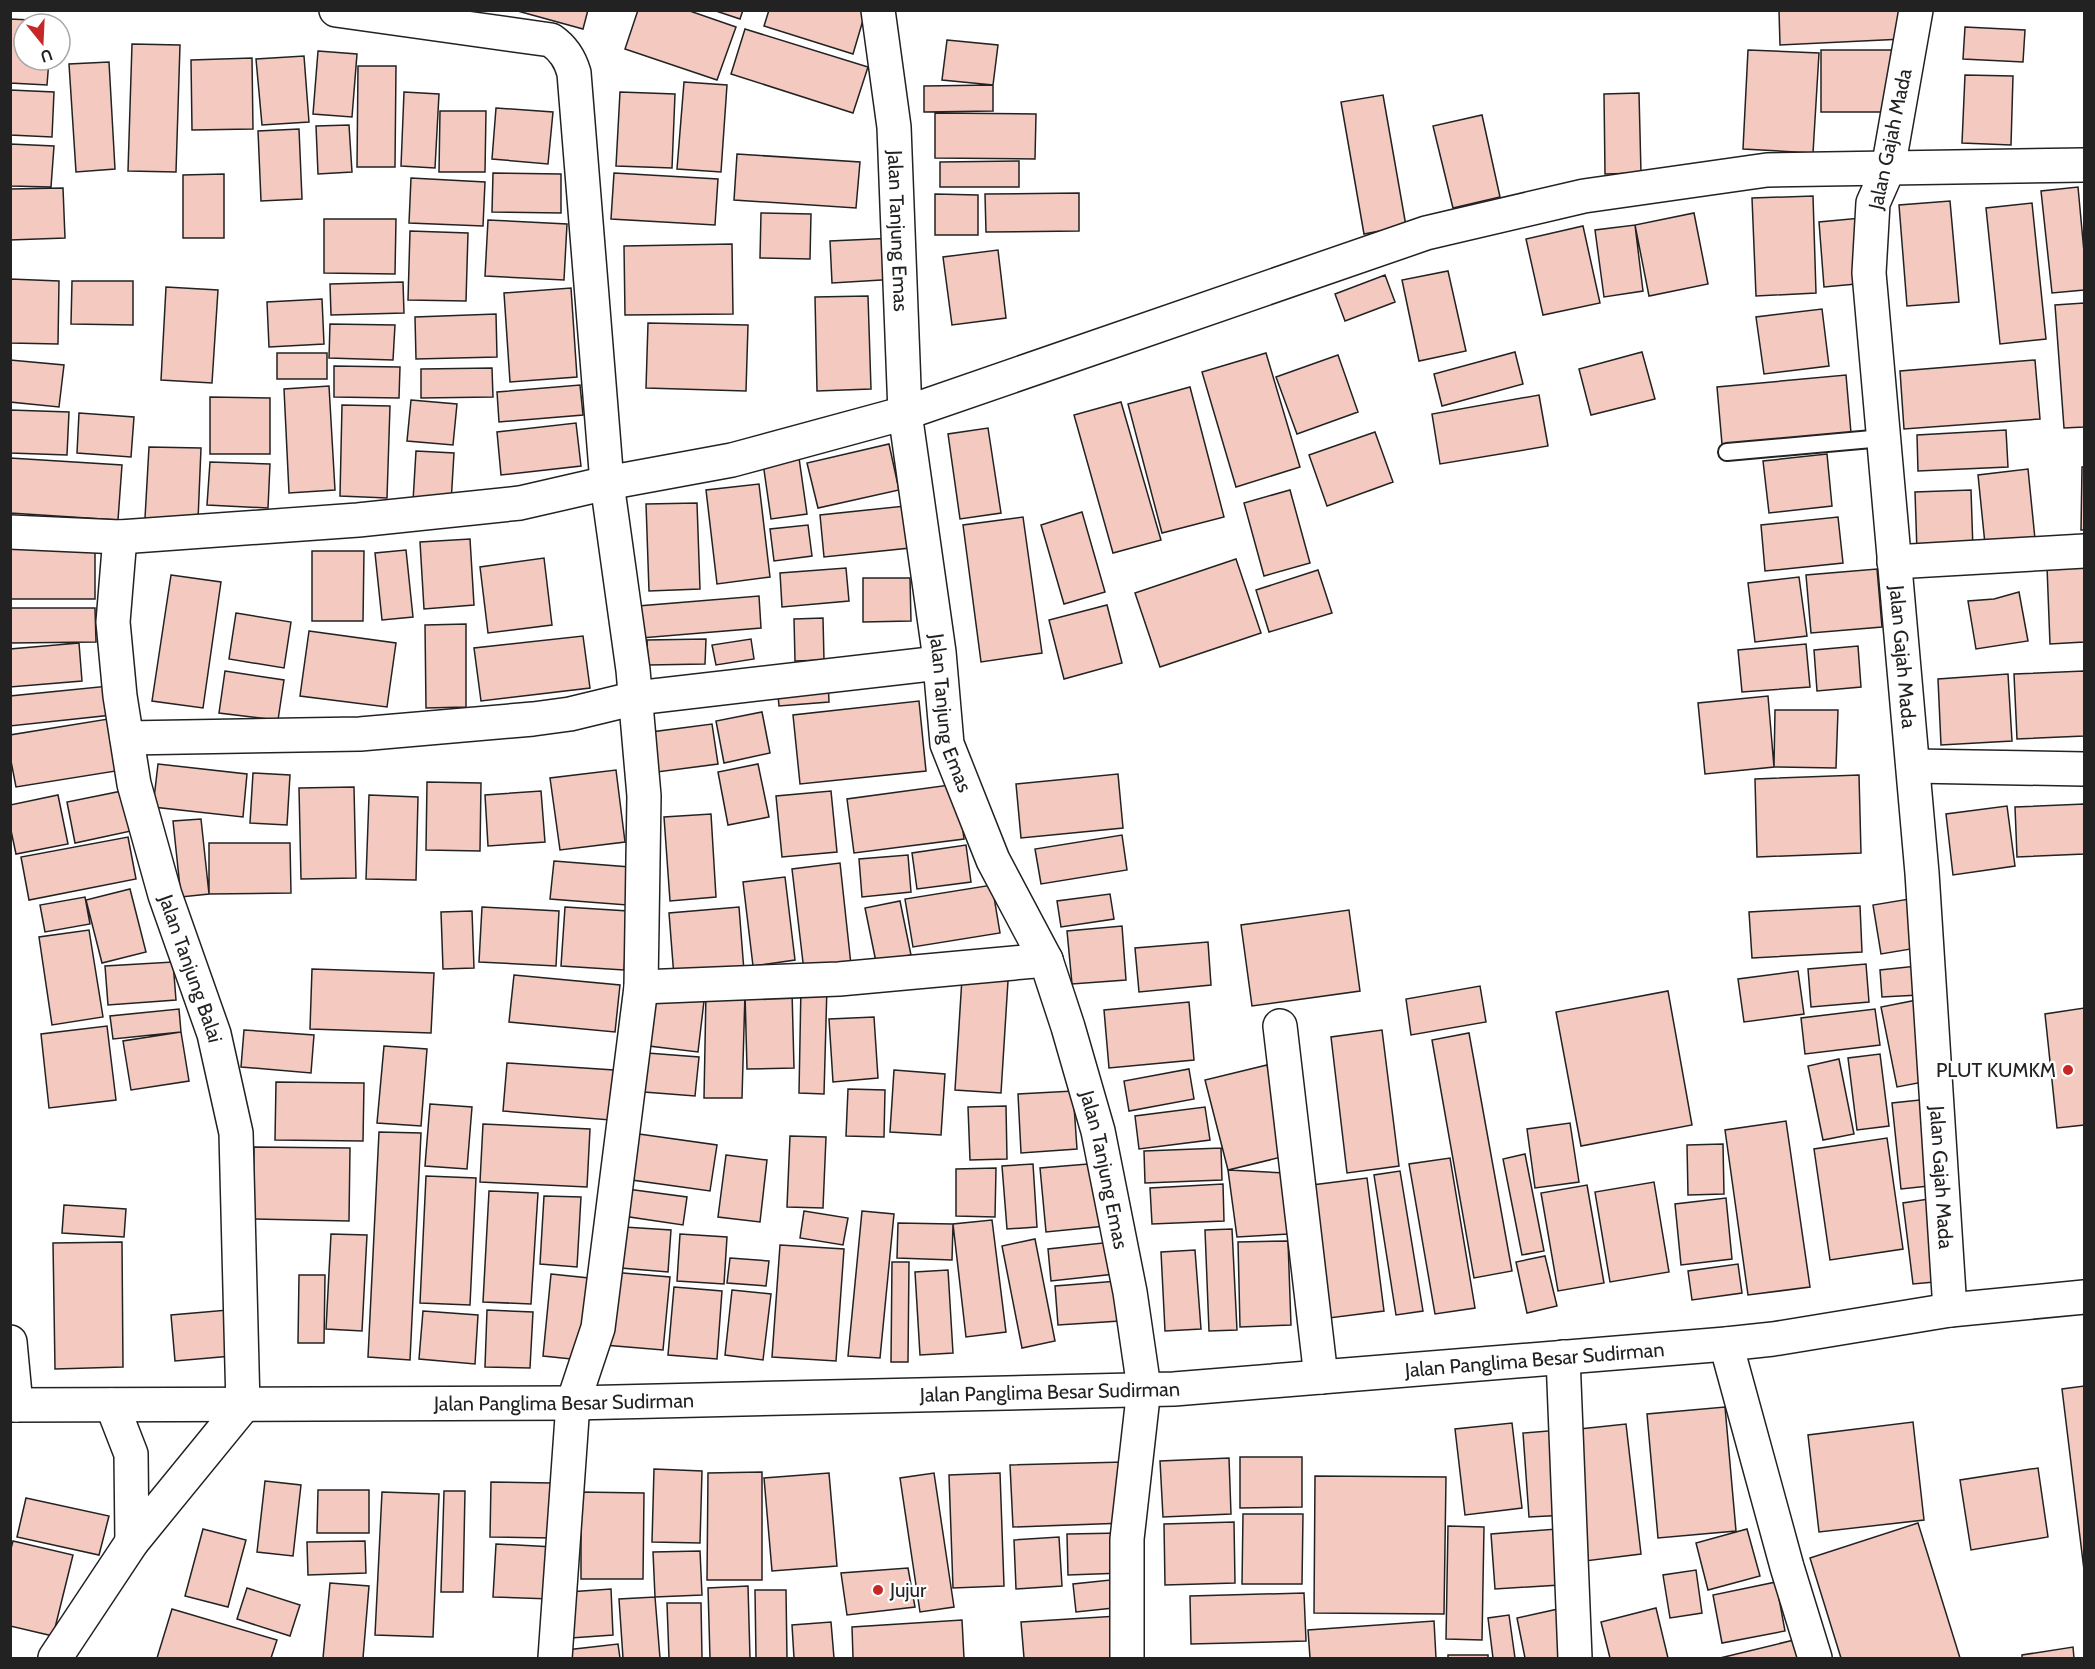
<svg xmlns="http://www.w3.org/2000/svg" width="2095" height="1669" viewBox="0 0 2095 1669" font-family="Cabin,sans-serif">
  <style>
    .building { fill: #f3c9c0; stroke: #222; stroke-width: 1.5 }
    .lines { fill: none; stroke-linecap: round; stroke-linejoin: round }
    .lane-casing { stroke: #222; stroke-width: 20 }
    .street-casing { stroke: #222; stroke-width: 36 }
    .secondary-casing { stroke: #222; stroke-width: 36 }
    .highway-casing { stroke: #222; stroke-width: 36 }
    .lane { stroke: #fff; stroke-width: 16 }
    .street { stroke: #fff; stroke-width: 33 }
    .secondary { stroke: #fff; stroke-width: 33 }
    .highway { stroke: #fff; stroke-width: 33 }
    .poi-dot { fill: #c62828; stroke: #fff; stroke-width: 2 }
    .labels { text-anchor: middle; stroke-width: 4.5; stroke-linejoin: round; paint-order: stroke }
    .street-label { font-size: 20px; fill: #222; stroke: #fff }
    .poi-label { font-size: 20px; fill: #222; stroke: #fff; text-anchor: end }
  </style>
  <rect width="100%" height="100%" fill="#fff"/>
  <path class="building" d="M514,10H588L583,29Z
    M638,10H687L736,27L717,80L625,49Z
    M713,10H743L740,19Z
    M769,10H866L853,54L764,26Z
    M1779,10H1902L1903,39L1780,45Z
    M10,19L51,21V24H24V60H49L47,85L10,83Z
    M1965,27L2025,30L2023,62L1963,59Z
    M745,29L868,67L853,113L731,74Z
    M947,40L998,45L993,85L942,80Z
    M132,44L180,45L176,172L128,171Z
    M1748,50L1819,53L1813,153L1743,149Z
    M1821,50H1896V112H1821Z
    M318,51L357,54L352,117L313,114Z
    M304,56L309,122L262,125L256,59Z
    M252,58L253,129L192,130L191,60Z
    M109,62L115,169L76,172L69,64Z
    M358,66H396L395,167H357Z
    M1965,75L2013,76L2011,145L1962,143Z
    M684,82L727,85L721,172L677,169Z
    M993,85V111L924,112V86Z
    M10,90L54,92L52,137L10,135Z
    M404,92L439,94L435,168L401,166Z
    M620,92L675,94L672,168L616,166Z
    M1639,93L1641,173L1605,174L1604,94Z
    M1383,95L1406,226L1364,234L1341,102Z
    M496,108L553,112L548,164L492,159Z
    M440,111H486L485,172H439Z
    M935,113L1036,114L1035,159L935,158Z
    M1482,115L1500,197L1453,208L1433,126Z
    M349,125L352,172L318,174L316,126Z
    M299,129L302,199L261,201L258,131Z
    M10,144L54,146L51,187L10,186Z
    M737,154L860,162L856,208L734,200Z
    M1019,161V187H940V162Z
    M493,173L561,174V213L492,212Z
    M614,173L718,179L715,225L611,219Z
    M224,174V238H183V175Z
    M411,178L485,182L483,226L409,223Z
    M2078,187L2084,252V290L2052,293L2041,191Z
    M63,188L65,238L10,240V189Z
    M1079,193V231L986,232L985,194Z
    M935,194L978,195V235H935Z
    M1813,196L1816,293L1756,296L1752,198Z
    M1950,201L1959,302L1907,306L1899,205Z
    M2032,203L2046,339L2000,344L1986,208Z
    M761,213L811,214L810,259L760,258Z
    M1694,213L1708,284L1649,296L1635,225Z
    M1861,218L1867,283L1824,287L1819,222Z
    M324,219H396L395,274L324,273Z
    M488,220L567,224L564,280L485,276Z
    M1635,225L1643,291L1604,297L1595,230Z
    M1583,226L1600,303L1543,315L1526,239Z
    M410,231L468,233L466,301L408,300Z
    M895,238L898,279L832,283L830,241Z
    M732,244L733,314L625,315L624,246Z
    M998,250L1006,318L952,325L943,257Z
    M1448,271L1466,351L1419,361L1402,280Z
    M1385,275L1395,302L1345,321L1335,294Z
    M10,279L59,281L58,344L10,343Z
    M72,281H133V325L71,324Z
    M403,282L404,313L331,315L330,284Z
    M166,287L218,290L212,383L161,380Z
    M571,288L577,377L510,382L504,293Z
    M868,296L871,389L817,391L815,297Z
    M322,299L324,344L269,347L267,302Z
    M2084,303V427L2064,428L2055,305Z
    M1822,309L1829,366L1764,374L1756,317Z
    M496,314L497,357L416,359L415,317Z
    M648,323L748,325L746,391L646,388Z
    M330,324L395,325L393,360L329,358Z
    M1515,352L1523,384L1442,406L1434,374Z
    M1642,352L1655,399L1591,415L1579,369Z
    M277,353H327V379H277Z
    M1266,353L1300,467L1236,487L1202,372Z
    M1338,355L1358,412L1297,434L1276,377Z
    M10,360L64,365L59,407L10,402Z
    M2035,360L2040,419L1904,429L1900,371Z
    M334,366L400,367L399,398L334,397Z
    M492,368L493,397L421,398V369Z
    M1846,375L1851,433L1722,444L1717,387Z
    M580,385L583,415L499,422L497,392Z
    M329,386L335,490L289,493L284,389Z
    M1190,387L1224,517L1162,533L1128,404Z
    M1539,395L1548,446L1440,464L1432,414Z
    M210,397L270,398V454H210Z
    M411,400L457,404L453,445L407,441Z
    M1121,402L1161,540L1113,553L1074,415Z
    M342,405L390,406L387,498L340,496Z
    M10,410L69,412L67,455L10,453Z
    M79,413L134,417L131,457L77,453Z
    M576,423L581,466L501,475L497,432Z
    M988,428L1001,513L960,519L948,434Z
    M2006,430L2008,467L1918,471L1917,435Z
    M1375,432L1393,482L1327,506L1309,455Z
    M889,444L899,490L818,508L807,463Z
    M149,447L201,448L198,520L145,518Z
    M416,451L454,453L451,503L413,501Z
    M1827,454L1832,506L1769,513L1763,461Z
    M10,458L122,465L118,520L10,513Z
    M799,458L807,514L771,519L763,463Z
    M210,462L270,464L268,508L207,505Z
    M2082,467H2084V530H2081Z
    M2028,469L2036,549L1986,554L1978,475Z
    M759,484L770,577L717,584L706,490Z
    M1290,490L1310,563L1264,576L1244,503Z
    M1971,490L1973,550L1917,552L1915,492Z
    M697,503L700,589L649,591L646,504Z
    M905,506L910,548L824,557L820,515Z
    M1082,512L1105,592L1064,604L1041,525Z
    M1023,517L1042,653L981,662L963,525Z
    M1838,517L1843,563L1765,571L1761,525Z
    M808,525L812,556L774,561L770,529Z
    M470,539L474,605L424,609L420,542Z
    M10,542H95V599H10Z
    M406,550L413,617L382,620L375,553Z
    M312,551H364L363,621H312Z
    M544,558L552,625L488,633L480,567Z
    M1236,559L1261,633L1160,667L1135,593Z
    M2084,566V642L2050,644L2047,567Z
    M846,568L849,601L782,607L780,573Z
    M1877,569L1882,627L1811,633L1806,575Z
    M1318,570L1332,613L1269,632L1256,590Z
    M171,575L221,582L203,708L152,701Z
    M1799,577L1807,636L1755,642L1748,583Z
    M863,578H910L911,621L863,622Z
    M2019,592L2028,641L1976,649L1968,601L1994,599Z
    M759,596L761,628L641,638L638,606Z
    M1107,605L1122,663L1064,679L1049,620Z
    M10,608H95L96,642L10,643Z
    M236,613L291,622L284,668L229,659Z
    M823,618L824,660L795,661L794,619Z
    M466,624V707L426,708L425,625Z
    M309,631L396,643L387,707L300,696Z
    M583,636L590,688L481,701L474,648Z
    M706,639L705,664L648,665L647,640Z
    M751,639L754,659L716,665L712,645Z
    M79,643L82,681L10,687V649Z
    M1806,644L1810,687L1742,692L1738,650Z
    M1858,646L1861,687L1817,691L1814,650Z
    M225,671L284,680L278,720L219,713Z
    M2084,671V736L2017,739L2014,674Z
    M2008,674L2012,741L1941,745L1938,679Z
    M828,680L829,702L779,706L777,684Z
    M109,686L112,715L10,726V696Z
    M1768,696L1774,767L1705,774L1698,703Z
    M919,701L926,771L800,784L793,715Z
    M1775,710H1838L1836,768L1774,767Z
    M762,712L770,753L724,763L716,721Z
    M108,719L116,771L16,787L10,756V735Z
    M712,724L718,764L657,772L651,732Z
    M158,764L247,774L243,817L153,807Z
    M758,764L769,817L728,825L718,772Z
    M616,770L625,842L560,850L550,778Z
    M253,773L290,775L287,825L250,823Z
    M1118,774L1123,828L1021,838L1016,784Z
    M1859,775L1861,853L1757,857L1755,779Z
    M427,782L481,783L480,851L426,850Z
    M957,784L964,839L854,853L847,799Z
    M354,787L356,878L301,879L299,788Z
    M122,791L131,831L75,843L67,802Z
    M541,791L545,842L488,846L485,795Z
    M831,791L837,852L782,857L776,796Z
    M58,795L68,844L16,854L10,826V805Z
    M369,795L418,797L416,880L366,879Z
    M2084,804V854L2017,857L2015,807Z
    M2007,806L2015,866L1953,875L1946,814Z
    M711,814L716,897L670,901L664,817Z
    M201,819L209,894L181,897L173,821Z
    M1122,835L1127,870L1041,884L1035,849Z
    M128,837L136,879L29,900L21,857Z
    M209,843H290L291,893L209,894Z
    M966,845L971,882L917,889L912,853Z
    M908,855L911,892L862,897L859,859Z
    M554,861L630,867L627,905L550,899Z
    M840,863L851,965L804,971L792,869Z
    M785,877L795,960L753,966L743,882Z
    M992,885L1000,933L913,947L905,899Z
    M130,889L146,952L102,963L86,900Z
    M1110,894L1114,919L1061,927L1057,901Z
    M85,897L90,924L45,932L40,905Z
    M1909,899L1917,948L1881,954L1873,905Z
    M900,901L911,955L876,962L865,908Z
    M1860,906L1862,952L1752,958L1749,912Z
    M482,907L559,911L556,966L479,962Z
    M565,907L628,911L624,970L561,966Z
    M739,907L744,971L674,977L669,913Z
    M1349,910L1360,991L1252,1006L1241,925Z
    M472,911L474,968L443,969L441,912Z
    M1122,926L1126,980L1072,984L1067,931Z
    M89,930L103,1017L52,1025L39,937Z
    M1208,942L1211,985L1139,992L1135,948Z
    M173,962L176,1000L108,1005L105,966Z
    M1866,964L1869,1002L1811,1007L1808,969Z
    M1917,966L1919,995L1882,997L1880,970Z
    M312,969L434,973L431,1033L310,1029Z
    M1798,971L1804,1014L1744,1022L1738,979Z
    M514,975L620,985L615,1032L509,1022Z
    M962,978L1008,981L1001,1093L955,1090Z
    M801,986H827L824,1094L799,1093Z
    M1480,986L1486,1022L1411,1035L1406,999Z
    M792,991L794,1068L747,1069L745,993Z
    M1668,991L1692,1125L1581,1146L1556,1012Z
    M706,992L745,993L742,1098H704Z
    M654,996L704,1001L698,1052L649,1046Z
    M1917,1000L1934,1080L1897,1087L1881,1007Z
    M1189,1002L1194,1060L1109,1068L1104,1010Z
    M2084,1008V1125L2057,1128L2045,1014Z
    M179,1009L181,1032L113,1039L110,1016Z
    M1875,1009L1880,1045L1805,1054L1801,1018Z
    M874,1017L878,1078L833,1082L829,1019Z
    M107,1026L116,1100L49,1108L41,1034Z
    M244,1030L314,1035L311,1073L241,1067Z
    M1382,1030L1399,1166L1347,1173L1331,1037Z
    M181,1032L189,1081L131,1090L123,1041Z
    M1469,1033L1512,1271L1474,1278L1432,1040Z
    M384,1046L427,1049L421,1126L377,1123Z
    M647,1053L699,1057L695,1096L644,1092Z
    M1880,1054L1889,1126L1857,1130L1848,1058Z
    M1839,1059L1854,1134L1823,1140L1808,1066Z
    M507,1063L614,1070L610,1120L503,1111Z
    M1267,1065L1290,1155L1228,1170L1205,1080Z
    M1189,1069L1194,1099L1129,1111L1124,1081Z
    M894,1070L945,1074L941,1135L890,1132Z
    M276,1082L364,1083L363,1141L275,1140Z
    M848,1089L885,1090L884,1137L846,1136Z
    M1073,1091L1077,1149L1021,1153L1018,1094Z
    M1929,1099L1938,1185L1901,1189L1892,1103Z
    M430,1104L472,1107L467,1169L425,1166Z
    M1006,1106L1007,1159L970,1160L968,1107Z
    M1205,1107L1210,1140L1139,1149L1135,1116Z
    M1786,1121L1810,1287L1748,1295L1725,1130Z
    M1570,1123L1579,1182L1535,1188L1527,1129Z
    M483,1124L590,1129L587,1187L480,1182Z
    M379,1132L421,1133L410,1360L368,1357Z
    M639,1134L717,1145L710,1191L632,1180Z
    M790,1136L826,1137L823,1208L787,1207Z
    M1887,1138L1903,1249L1830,1260L1814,1149Z
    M1723,1144L1724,1194L1688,1195L1687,1145Z
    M254,1147L350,1148L349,1221L253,1219Z
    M1221,1148L1222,1180L1145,1183L1144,1151Z
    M1525,1154L1544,1251L1522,1255L1503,1159Z
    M726,1155L767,1160L760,1222L718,1217Z
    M1450,1158L1475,1308L1435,1314L1409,1164Z
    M1100,1163L1106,1226L1046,1232L1040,1168Z
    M1033,1164L1037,1227L1007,1229L1002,1166Z
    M996,1168L995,1217L956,1216V1169Z
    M1228,1170L1285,1173L1289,1234L1237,1237Z
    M1400,1171L1423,1311L1396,1315L1374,1175Z
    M426,1176L476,1178L470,1305L420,1303Z
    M1367,1178L1384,1311L1329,1318L1312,1185Z
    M1654,1182L1669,1272L1610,1282L1595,1192Z
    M1223,1184L1224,1221L1152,1224L1150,1188Z
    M1587,1185L1604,1283L1558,1291L1541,1193Z
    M627,1189L687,1197L683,1225L623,1216Z
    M489,1191L538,1193L531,1304L483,1302Z
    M544,1196L581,1197L577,1267L540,1264Z
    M1726,1198L1732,1259L1681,1265L1675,1204Z
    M1935,1198L1945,1281L1913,1284L1903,1203Z
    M64,1205L126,1209L124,1237L62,1233Z
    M804,1211L848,1218L843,1245L800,1238Z
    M862,1211L894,1214L880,1358L848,1356Z
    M992,1220L1006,1332L966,1337L953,1224Z
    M898,1223L953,1224L952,1260L897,1258Z
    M624,1227L671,1230L668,1272L621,1268Z
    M1232,1229L1237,1330L1209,1331L1205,1230Z
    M331,1234L367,1235L362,1331L326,1329Z
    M680,1234L727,1237L724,1284L677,1281Z
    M1035,1239L1055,1341L1022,1348L1002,1246Z
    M1288,1241L1291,1325L1240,1327L1238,1242Z
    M122,1242L123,1367L55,1369L53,1243Z
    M1112,1242L1115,1274L1051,1281L1048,1249Z
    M780,1245L844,1249L836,1361L772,1357Z
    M1195,1250L1201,1329L1165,1331L1161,1252Z
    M1545,1256L1557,1306L1527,1313L1516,1262Z
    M730,1258L769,1261L766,1286L727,1283Z
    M892,1262H909L908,1362H891Z
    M1738,1264L1742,1293L1692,1300L1688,1271Z
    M948,1270L953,1353L920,1355L915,1272Z
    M611,1272L670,1277L663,1350L604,1345Z
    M551,1274L589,1278L581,1360L543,1356Z
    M299,1275H325L324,1343H298Z
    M1118,1281L1120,1321L1058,1325L1055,1286Z
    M674,1287L722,1291L717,1359L668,1355Z
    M732,1290L771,1294L763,1360L725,1355Z
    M228,1310L232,1356L175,1361L171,1315Z
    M487,1310L533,1312L530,1368L485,1367Z
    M423,1311L478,1315L475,1364L419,1359Z
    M2084,1386V1570L2062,1389Z
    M1725,1407L1736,1531L1658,1538L1647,1414Z
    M1913,1422L1924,1520L1819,1532L1808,1435Z
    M1512,1423L1522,1508L1465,1515L1455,1429Z
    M1626,1424L1641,1554L1585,1561L1570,1430Z
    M1560,1430L1567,1515L1529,1517L1523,1433Z
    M1240,1457H1302V1507L1240,1508Z
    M1229,1458L1231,1514L1163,1517L1160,1461Z
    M1124,1462L1126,1523L1013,1527L1010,1465Z
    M2038,1468L2048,1537L1971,1550L1960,1480Z
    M654,1469L702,1471L700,1543L652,1542Z
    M762,1472V1580H707L708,1473Z
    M829,1473L837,1566L772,1571L764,1478Z
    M934,1473L954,1607L920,1612L900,1478Z
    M1000,1473L1004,1586L953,1588L949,1475Z
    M1315,1476L1446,1477L1444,1614L1314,1613Z
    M265,1481L301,1485L293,1556L257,1552Z
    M491,1482L552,1483V1538L490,1537Z
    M318,1490H369V1533H317Z
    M444,1491H465L463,1592H441Z
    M382,1492L439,1494L433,1637L375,1635Z
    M581,1492L644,1493L643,1579H581Z
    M26,1498L109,1516L99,1555L17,1537Z
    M1243,1514H1303L1302,1584H1242Z
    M1234,1522L1235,1583L1165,1585L1164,1524Z
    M1918,1523L1960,1658H1841L1810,1558Z
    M1448,1526L1484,1527L1482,1640L1446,1639Z
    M203,1529L246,1540L228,1607L185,1596Z
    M1557,1529L1560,1585L1495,1589L1491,1534Z
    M1747,1529L1760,1576L1708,1590L1696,1543Z
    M1122,1533L1123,1573L1068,1575L1067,1534Z
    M1059,1537L1062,1586L1016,1589L1014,1540Z
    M13,1541L73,1555L53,1636L10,1626V1552Z
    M365,1541L366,1573L308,1575L307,1542Z
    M496,1544L554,1547L551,1599L493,1597Z
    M700,1551L702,1595L655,1597L653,1552Z
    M908,1568L915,1607L847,1615L841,1573Z
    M1696,1570L1702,1613L1670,1618L1663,1575Z
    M1120,1579L1123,1607L1076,1612L1073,1584Z
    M1776,1582L1785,1631L1722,1643L1713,1595Z
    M330,1583L369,1586L363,1658H323Z
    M748,1586L750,1658H710L708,1588Z
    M247,1588L300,1605L290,1636L237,1619Z
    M611,1589L613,1635L571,1638L568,1592Z
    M755,1590H786L787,1658H756Z
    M1304,1593L1306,1641L1191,1644L1190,1596Z
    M655,1597L660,1658H623L619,1599Z
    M667,1603H701L702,1658H669Z
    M1656,1608L1668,1658H1610L1601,1622Z
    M172,1609L277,1640L271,1658H157Z
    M1558,1609L1569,1658H1525L1517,1618Z
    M1509,1615L1515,1658H1493L1488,1618Z
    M1118,1616L1121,1658H1024L1021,1622Z
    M962,1620L964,1658H853L852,1627Z
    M1434,1621L1436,1658H1310L1308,1630Z
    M831,1622L834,1658H794L792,1625Z
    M1794,1640L1799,1658H1720Z
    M618,1644L620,1658H567L566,1650Z
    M2073,1647L2074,1658H2022V1655Z
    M1448,1655H1488V1658H1448Z"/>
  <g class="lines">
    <defs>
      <path id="lane" d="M1727,452L1883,438"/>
      <g id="street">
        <path d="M336,10L551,40C564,49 570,59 574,73L607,483L633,670L644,796L641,987L598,1328L573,1403L555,1658"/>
        <path id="s1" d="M878,10L894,127L905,413L939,652L947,744L993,860L1046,960L1068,1027L1098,1131L1130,1292L1144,1388L1127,1539V1658"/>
        <path d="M10,532L120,537L358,520L520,503L607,483L732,460L905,413L1426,233L1584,196L1767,170L2084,165"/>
        <path id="s2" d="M120,537L113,622L120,696L134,784L165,895L214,1034L236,1133L243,1406"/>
        <path d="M1894,562L2084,551"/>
        <path d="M127,738L360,734L533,719L570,714L636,698L939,663"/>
        <path d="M1913,766L2084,769"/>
        <path d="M641,987L839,979L1046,960"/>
        <path d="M1280,1026L1321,1377"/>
        <path d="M1726,1344L1787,1567L1815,1658"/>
        <path d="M1563,1357L1575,1658"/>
      </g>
      <g id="secondary">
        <path id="s3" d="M1916,10L1888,169L1873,203L1869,273L1922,873L1950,1310"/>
        <path d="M10,1342L16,1405"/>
        <path d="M112,1405L131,1454L132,1542"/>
        <path d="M55,1658L132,1542L243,1406"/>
      </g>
      <g id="highway">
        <path id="s4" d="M10,1405L573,1403L1174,1389L1726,1344L1773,1339L1950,1310L2084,1297"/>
      </g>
    </defs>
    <use href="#lane" class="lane-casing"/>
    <use href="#street" class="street-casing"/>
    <use href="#secondary" class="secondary-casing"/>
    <use href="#highway" class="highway-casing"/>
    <use href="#lane" class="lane"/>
    <use href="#street" class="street"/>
    <use href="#secondary" class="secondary"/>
    <use href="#highway" class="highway"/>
  </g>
  <g class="poi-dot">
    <circle cx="2068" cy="1070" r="6"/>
    <circle cx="878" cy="1590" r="6"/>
  </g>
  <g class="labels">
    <g class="street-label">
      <text transform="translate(1890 139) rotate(-78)" y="7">Jalan Gajah Mada</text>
      <text dy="7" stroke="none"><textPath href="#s1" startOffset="222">Jalan Tanjung Emas</textPath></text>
      <text dy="7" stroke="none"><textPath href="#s3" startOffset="654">Jalan Gajah Mada</textPath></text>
      <text dy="7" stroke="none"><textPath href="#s1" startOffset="708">Jalan Tanjung Emas</textPath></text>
      <text dy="7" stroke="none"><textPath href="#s2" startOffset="442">Jalan Tanjung Balai</textPath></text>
      <text dy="7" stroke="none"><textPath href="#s1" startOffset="1194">Jalan Tanjung Emas</textPath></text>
      <text dy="7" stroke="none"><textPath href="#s3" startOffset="1176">Jalan Gajah Mada</textPath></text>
      <text dy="7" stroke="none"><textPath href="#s4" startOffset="1526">Jalan Panglima Besar Sudirman</textPath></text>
      <text dy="7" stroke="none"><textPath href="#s4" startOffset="1040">Jalan Panglima Besar Sudirman</textPath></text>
      <text dy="7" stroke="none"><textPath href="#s4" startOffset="554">Jalan Panglima Besar Sudirman</textPath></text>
    </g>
    <g class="poi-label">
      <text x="2056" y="1077">PLUT KUMKM</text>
      <text x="890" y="1597" text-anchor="start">Jujur</text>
    </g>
  </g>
  <rect width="2095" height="1669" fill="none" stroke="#222222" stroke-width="24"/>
  <g transform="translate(42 42) rotate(162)"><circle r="28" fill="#ffffff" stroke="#a7a7a7" stroke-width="1.5"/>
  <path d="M0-4.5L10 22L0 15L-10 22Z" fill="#c62828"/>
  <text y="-9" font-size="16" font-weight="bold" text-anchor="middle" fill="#222222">U</text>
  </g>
</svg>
